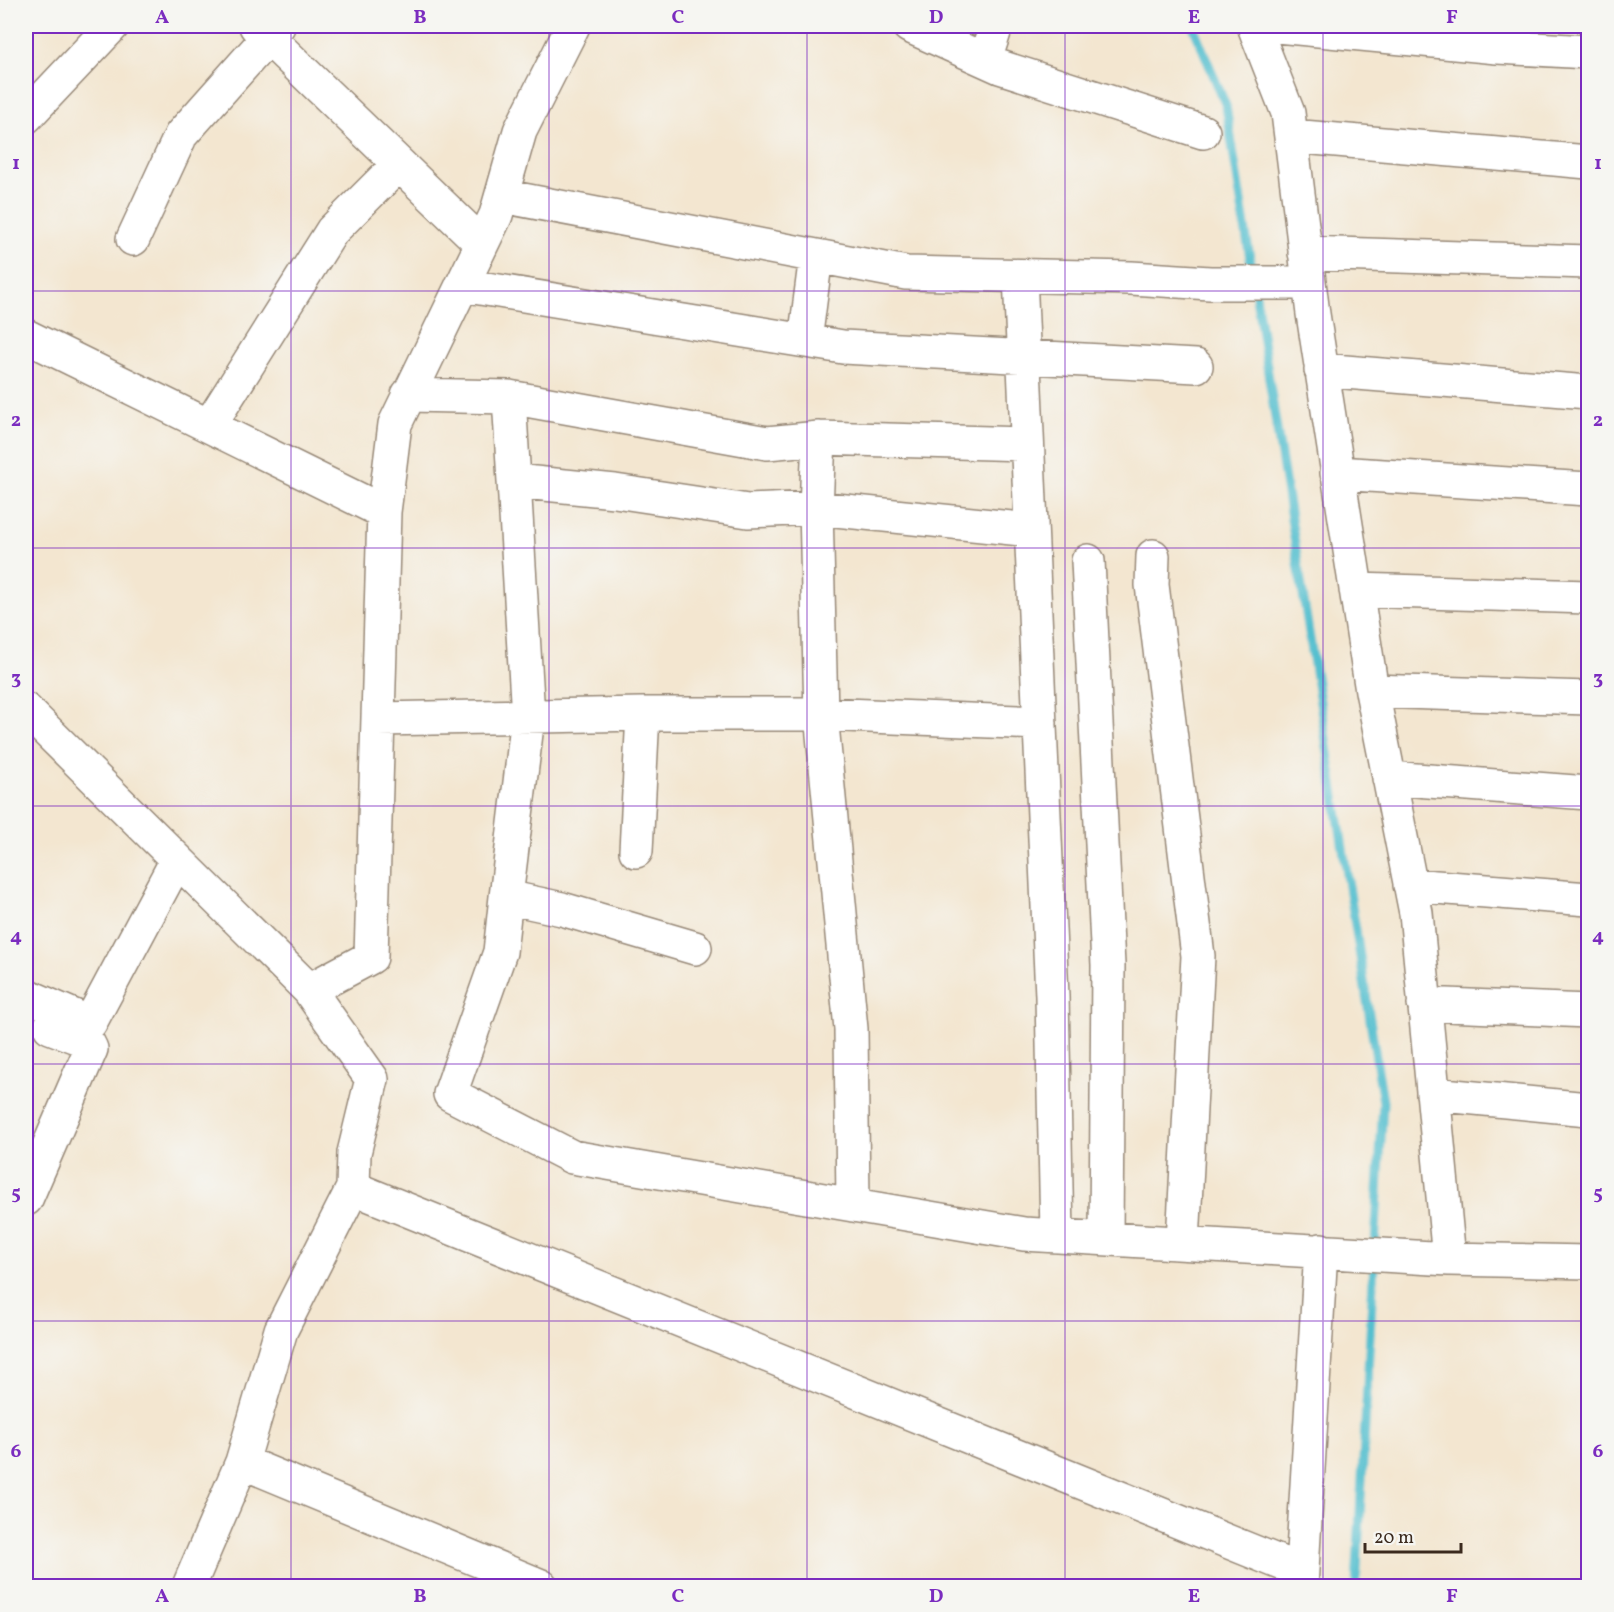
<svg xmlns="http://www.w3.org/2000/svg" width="1614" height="1612" viewBox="0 0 1614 1612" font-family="Vollkorn,serif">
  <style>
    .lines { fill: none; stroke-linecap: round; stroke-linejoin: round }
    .stream { stroke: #54bfcf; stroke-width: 9 }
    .minor-casing { stroke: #978877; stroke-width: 36 }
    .minor { stroke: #fff; stroke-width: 33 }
    .grid { fill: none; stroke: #7b2cbf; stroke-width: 1.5; stroke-opacity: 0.55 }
    .neatline { fill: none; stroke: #7b2cbf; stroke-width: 2 }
    .grid-label { font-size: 20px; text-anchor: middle; font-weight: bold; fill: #7b2cbf }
  </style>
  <rect width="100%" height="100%" fill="#f6f6f2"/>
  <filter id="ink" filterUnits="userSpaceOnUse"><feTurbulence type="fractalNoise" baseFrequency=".0167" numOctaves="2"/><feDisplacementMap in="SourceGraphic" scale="12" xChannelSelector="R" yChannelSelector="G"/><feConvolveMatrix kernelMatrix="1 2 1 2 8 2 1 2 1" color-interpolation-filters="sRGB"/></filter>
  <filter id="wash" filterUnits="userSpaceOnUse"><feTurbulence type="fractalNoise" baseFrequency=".008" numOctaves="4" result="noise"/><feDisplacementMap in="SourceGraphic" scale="24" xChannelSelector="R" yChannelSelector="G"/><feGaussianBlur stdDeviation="1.35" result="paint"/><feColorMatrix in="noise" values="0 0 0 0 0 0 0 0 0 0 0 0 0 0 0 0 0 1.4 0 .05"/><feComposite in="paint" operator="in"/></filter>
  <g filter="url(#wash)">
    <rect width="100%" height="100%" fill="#f3e6d0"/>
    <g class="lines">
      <path class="stream" d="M1193,26L1226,106L1383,1102L1356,1586"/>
    </g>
  </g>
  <g filter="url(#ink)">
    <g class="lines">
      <defs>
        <path id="minor" d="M256,26L482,244
          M909,26L1000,67L1203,132
          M1254,26L1288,113L1313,314L1372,691L1416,913L1449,1259L1588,1262
          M1277,26L1497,47L1588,52
          M985,60L996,26
          M26,117L112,26
          M1291,136L1588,162
          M502,196L906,273L1131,278L1210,283H1309
          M133,239L181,135L278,26
          M1305,253L1588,262
          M1020,276L1052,996L1057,1235
          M462,285L843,347L1196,366
          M26,336L384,512
          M805,341L816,256
          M1321,370L1588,392
          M408,395L509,397L528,717L506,897
          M509,397L767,443L819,438L1027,444
          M209,426L332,231L399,164
          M1337,473L1588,489
          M514,481L615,491L748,511L816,508L819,438
          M1153,556L1152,585L1198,956L1183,1242
          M1088,561L1108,965L1106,1238
          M1356,590L1588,597
          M1372,691L1588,698
          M26,710L309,990L371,957L384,512L395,424L496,215L520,131L573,26
          M378,719L643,714H821L1040,723
          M1389,778L1588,793
          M636,851L643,714
          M1410,885L1588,899
          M695,948L562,909L506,897L500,952L450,1094L572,1157L1024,1234L1449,1259
          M309,990L372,1079L354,1153L353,1188L1301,1571
          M26,995L90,1023L177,860
          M1424,1004L1588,1011
          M1433,1094L1588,1109
          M26,1199L91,1049L87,1041L50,1027
          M853,1205L851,1029L821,714L816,508L1031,530
          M242,1462L541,1586
          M189,1586L242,1462L281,1330L353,1188
          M1301,1586L1321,1250"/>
      </defs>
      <use href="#minor" class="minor-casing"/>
      <use href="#minor" class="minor"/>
    </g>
  </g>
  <path class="grid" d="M291,26V1586M549,26V1586M807,26V1586M1065,26V1586M1323,26V1586M26,291H1588M26,548H1588M26,806H1588M26,1064H1588M26,1321H1588"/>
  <rect width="1614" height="1612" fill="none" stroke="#f6f6f2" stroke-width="66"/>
  <path d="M1365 1543v9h96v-9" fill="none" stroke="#3b2a1e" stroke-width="3"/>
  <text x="1374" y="1543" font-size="18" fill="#3b2a1e" stroke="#f6f6f2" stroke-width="4.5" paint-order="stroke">20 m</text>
  <rect x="33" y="33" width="1548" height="1546" class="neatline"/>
  <g class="grid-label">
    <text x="162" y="23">A</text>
    <text x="420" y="23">B</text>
    <text x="678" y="23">C</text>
    <text x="936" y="23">D</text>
    <text x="1194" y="23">E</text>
    <text x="1452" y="23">F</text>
    <text x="16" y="169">1</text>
    <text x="1598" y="169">1</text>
    <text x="16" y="426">2</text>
    <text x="1598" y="426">2</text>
    <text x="16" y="684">3</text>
    <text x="1598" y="684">3</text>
    <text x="16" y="942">4</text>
    <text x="1598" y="942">4</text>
    <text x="16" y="1199">5</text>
    <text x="1598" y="1199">5</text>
    <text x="16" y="1457">6</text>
    <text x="1598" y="1457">6</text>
    <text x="162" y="1602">A</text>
    <text x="420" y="1602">B</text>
    <text x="678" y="1602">C</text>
    <text x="936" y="1602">D</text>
    <text x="1194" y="1602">E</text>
    <text x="1452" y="1602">F</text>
  </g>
</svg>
